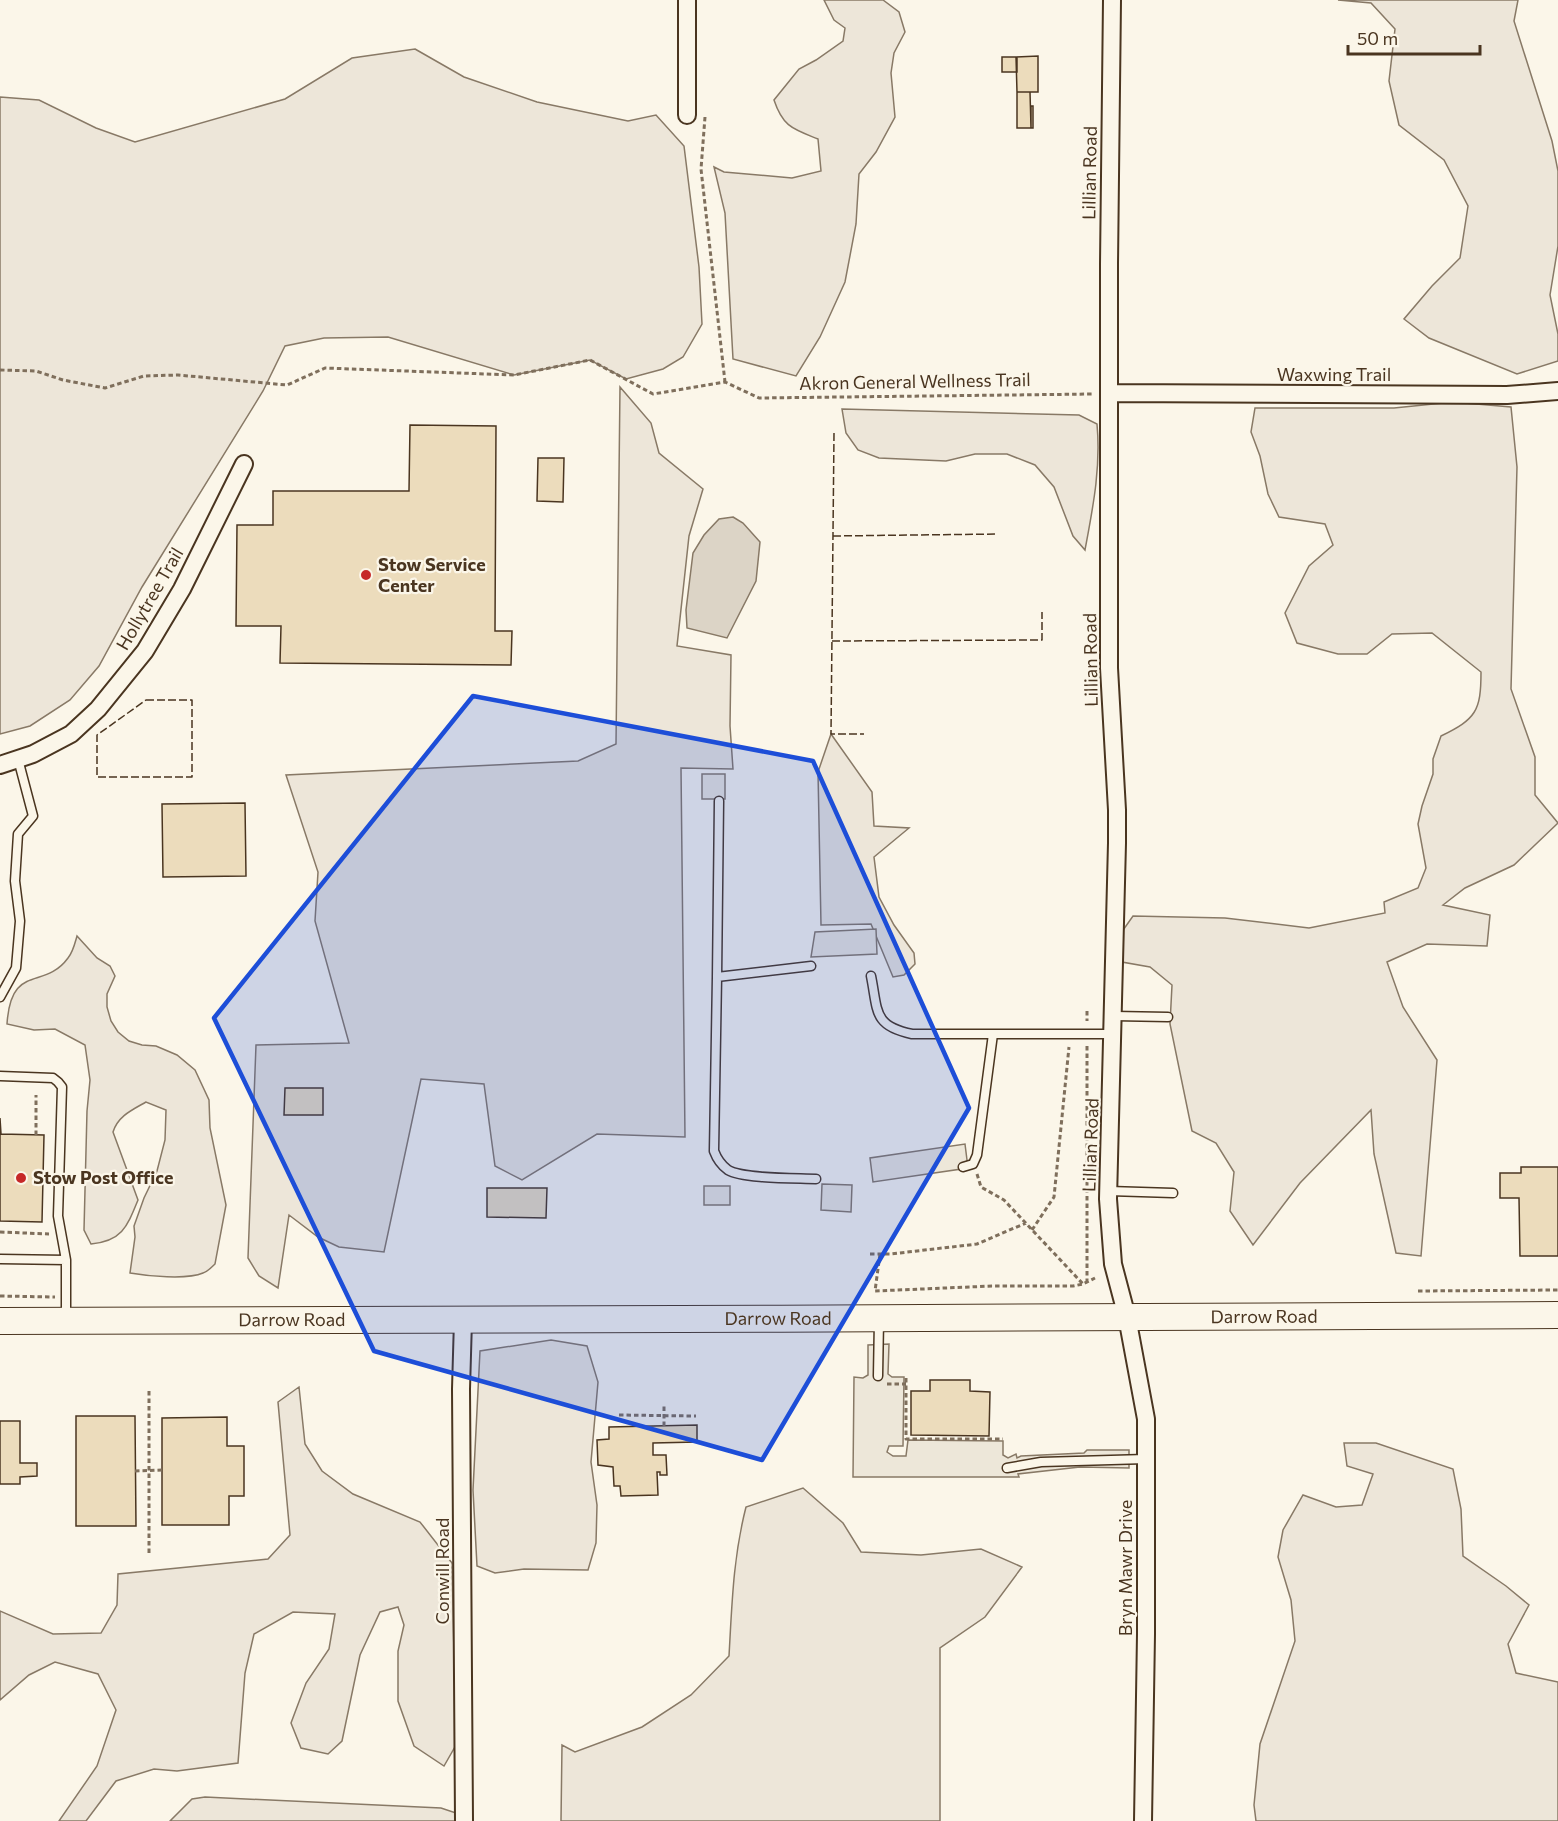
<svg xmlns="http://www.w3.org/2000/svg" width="1558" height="1821" viewBox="0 0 1558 1821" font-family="Commissioner,sans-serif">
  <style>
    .green { fill: #ede6d9; stroke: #887966; stroke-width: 1.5 }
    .parking { fill: #ede7d9; stroke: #887966; stroke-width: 1.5 }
    .water { fill: #dcd4c6; stroke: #887966; stroke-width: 1.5 }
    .building { fill: #ecdcbc; stroke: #4a3520; stroke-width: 1.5 }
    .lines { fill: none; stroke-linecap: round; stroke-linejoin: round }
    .lane-casing { stroke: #4a3520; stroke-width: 11 }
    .street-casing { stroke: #4a3520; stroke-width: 20 }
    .primary-casing { stroke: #4a3520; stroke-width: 28 }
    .path { stroke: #7f6f5c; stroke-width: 3; stroke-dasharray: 4.5 3; stroke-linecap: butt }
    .lane { stroke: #fbf6e9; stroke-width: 8 }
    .street { stroke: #fbf6e9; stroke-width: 16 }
    .primary { stroke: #fbf6e9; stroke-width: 26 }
    .fence { stroke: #4a3520; stroke-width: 1.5; stroke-dasharray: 8 3; stroke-linecap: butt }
    .marked { fill: #1d4ed8; fill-opacity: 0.2; stroke: #1d4ed8; stroke-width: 4.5; stroke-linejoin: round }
    .poi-dot { fill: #c62828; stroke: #fbf6e9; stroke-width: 2 }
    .labels { text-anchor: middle; stroke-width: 4.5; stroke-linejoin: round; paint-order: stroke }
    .street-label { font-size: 18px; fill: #4a3520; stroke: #fbf6e9 }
    .poi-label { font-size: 18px; font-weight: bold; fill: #4a3520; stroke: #fbf6e9; text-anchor: start }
  </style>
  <rect width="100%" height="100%" fill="#fbf6e9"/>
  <path class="green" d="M824,0H883L899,12L905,32L894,53L891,73L895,117L876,152L859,174L856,224L845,282L820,337L796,376L733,359L725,213L714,167L724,172L792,178L821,171L818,139C793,129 783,127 774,100L799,69L816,60L843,41L845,28L834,20Z
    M1338,0H1518L1514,21L1552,141L1558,171V246L1550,295L1558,334V361L1517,374L1429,338L1404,319L1432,286L1460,258L1468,206L1444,160L1399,125L1389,81L1395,29L1371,3Z
    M415,49L464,77L537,102L628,121L656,115L684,146L699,267L702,324L683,357L663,369L626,379L590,360L514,375L388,337L324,338L285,346L263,391L142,587L99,666L70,700L30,726L0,734V97L39,100L96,128L135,142L285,99L352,58Z
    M620,387L651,423L659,453L703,489L689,536L677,646L731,655L730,726L733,769L681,768L685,1137L597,1134L522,1180L495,1166L484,1084L421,1079L384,1252L339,1247L318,1237L289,1215L278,1288L259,1276L248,1258L256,1045L349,1043L315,921L318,872L286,775L578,761L616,744Z
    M1453,402L1511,407L1517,467L1511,689L1535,757V795L1558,823L1514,865L1465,888L1443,905L1490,915L1487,946L1427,944L1387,962L1403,1007L1437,1060L1421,1256L1396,1253L1374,1154L1371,1110L1300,1183L1253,1245L1230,1211L1234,1172L1216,1143L1192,1131L1170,1024L1172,985L1150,967L1122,962L1121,933L1133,916L1225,918L1309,928L1385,913L1384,902L1418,888L1426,868L1418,824L1422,806L1433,774V759L1441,736C1476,719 1481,711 1481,672L1432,633L1392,634L1367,654H1338L1297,643L1285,613L1309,566L1333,545L1325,524L1279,517L1268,494L1260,456L1251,432L1255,408H1394Z
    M842,409L1079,415L1097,424C1101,468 1093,507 1085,550L1073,536L1054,487L1035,465L1007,454H975L946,461L879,458L858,450L846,433Z
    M831,734L872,792L874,826L909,828L874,857L879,897L894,925L914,953L915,964L904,975L893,977L871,924L821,925L818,772Z
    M77,936L97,958L110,966L115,976L107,994V1007L111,1021L118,1032L129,1041L142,1045L156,1046L177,1055L195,1070L209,1100L210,1128L226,1205L215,1264C212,1267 207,1272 203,1273C187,1280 147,1276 130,1273L135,1237L134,1226L144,1198L157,1171L165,1140L166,1110L146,1102C132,1110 118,1116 113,1132L138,1200C127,1227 122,1241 91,1244L84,1230L87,1111L90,1080L85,1045L55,1029L34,1030L7,1024C11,962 44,991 68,958C73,952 75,943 77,936Z
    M551,1340L587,1346L598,1382L591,1462L597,1505L596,1543L588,1570L524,1569L495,1573L477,1566L473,1490L480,1351Z
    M299,1387L305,1444L322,1471L353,1494L420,1522L452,1563L456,1745L444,1766L414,1746L398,1701V1651L404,1625L398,1607L380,1612L360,1655L342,1741L328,1754L301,1748L291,1723L306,1683L329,1649L335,1614L293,1612L254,1634L245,1673L238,1763L177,1771L154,1769L116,1781L86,1821H59L97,1766L116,1710L98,1674L55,1662L29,1675L0,1700V1611L53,1634L101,1633L117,1605L118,1574L268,1559L290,1535L278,1402Z
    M1344,1443H1376L1453,1469L1461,1509L1463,1556L1506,1586L1529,1605L1508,1644L1516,1673L1558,1682V1821H1256L1254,1805L1260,1744L1295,1641L1291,1600L1278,1557L1283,1530L1303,1495L1336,1507L1362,1505L1373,1474L1347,1466Z
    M803,1488L843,1523L861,1552L921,1555L981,1549L1022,1567L985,1617L940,1648V1821H561L562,1745L575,1752L642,1727L691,1695L729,1656C732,1604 733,1558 746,1507Z
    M205,1797L441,1808L456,1813L455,1821H170L192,1799Z"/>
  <path class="parking" d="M702,774H725V799H702Z
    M876,929L877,954L811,957L815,932Z
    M965,1144L968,1168L873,1182L870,1158Z
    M822,1184L852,1185L851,1212L821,1210Z
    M704,1186H730V1205H704Z
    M889,1344L888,1374L892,1377H904L903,1446H889L887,1452L893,1456H906L908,1440L1003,1441V1455L1008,1458L1016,1454L1017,1458L1021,1456L1084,1453L1087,1450H1129V1468L1080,1467L1018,1474L1019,1477H853L854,1377L863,1378L868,1375V1345Z"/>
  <path class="water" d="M733,517L743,523L760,542L756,581L727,638L687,628L686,610L693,553L704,535L719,519Z"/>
  <path class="building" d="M1038,56V92H1017L1016,57Z
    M1002,57H1017V72H1002Z
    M1017,92H1030L1031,128H1017Z
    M1031,106H1033V128H1031Z
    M410,425L496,426L495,631H512L511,665L280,663L281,626H236L237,525H273V491H409Z
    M538,458H564L563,502L537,501Z
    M245,803L246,876L163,877L162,804Z
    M285,1088H323V1115H284Z
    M0,1118L1,1134L44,1135L42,1222L0,1221Z
    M1521,1167H1558V1256H1520L1519,1198H1500V1173H1521Z
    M487,1188H547L546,1218L487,1217Z
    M930,1380H970V1391L990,1392L989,1436L911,1435V1391H930Z
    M76,1416H135L136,1526H76Z
    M227,1417V1446H244V1496H229V1525H162V1418Z
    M0,1421H20V1463H37V1476L20,1477V1484H0Z
    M697,1425V1442L653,1443V1455H666L667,1475H660V1472H657L658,1495L621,1496L620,1486H614L613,1467L598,1465L597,1440L609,1439V1427Z"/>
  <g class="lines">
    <defs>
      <path id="lane" d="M719,801L717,977L811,966
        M871,976C878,1011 873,1026 912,1034H1113
        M717,977L714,1151C717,1159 721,1165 728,1170C743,1179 797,1178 816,1179
        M0,997L16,968L20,921L15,881L18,834L33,816L18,759
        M1114,1016L1168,1017
        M0,1076L53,1078L58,1082L62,1087L58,1216L66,1260
        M963,1167L973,1164L977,1155L993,1034
        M1109,1191L1173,1193
        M0,1259L66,1260V1319
        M878,1376L879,1320
        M1007,1468L1041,1462L1146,1459"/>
      <path id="street" d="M687,0V115
        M1112,0L1109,264V668L1117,810V843L1108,1199L1113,1264L1127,1317L1146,1419V1634L1143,1821
        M1109,393L1507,395L1558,391
        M0,765L33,754L71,734L98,709L145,651L182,589L244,464
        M463,1320L461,1389L464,1821"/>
      <g id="primary">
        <path id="s1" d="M0,1321C519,1319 1039,1319 1558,1315"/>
      </g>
    </defs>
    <use href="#lane" class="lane-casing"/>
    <use href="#street" class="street-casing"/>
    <use href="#primary" class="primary-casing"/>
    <path class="path" d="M705,117L701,169L725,382
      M0,370L36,371L63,380L105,388L144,376L178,375L287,385L325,368L514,375L590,360L653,394L725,382L759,398L1093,394
      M1087,1011V1021
      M1087,1046V1281
      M36,1135V1095
      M977,1174L981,1187L1004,1200L1083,1284
      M1032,1230L1054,1197L1069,1047
      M0,1232L49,1234
      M870,1254H891L977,1244L1026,1223
      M880,1254L875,1291L992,1286H1073L1083,1284L1095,1278
      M1418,1291L1558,1290
      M0,1296L55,1297
      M906,1378V1439H1003
      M887,1384H906
      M619,1415L696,1416
      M664,1426V1404
      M135,1471L162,1470
      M149,1553V1389"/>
    <use href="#lane" class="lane"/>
    <use href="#street" class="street"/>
    <use href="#primary" class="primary"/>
    <path class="fence" d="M834,433L831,734H864
      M833,536L998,534
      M832,641L1042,640V612
      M146,700H192V777H97V735Z"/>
  </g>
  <path class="marked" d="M473,696L813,761L969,1108L762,1460L374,1351L214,1018Z"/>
  <g class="poi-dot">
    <circle cx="366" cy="575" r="6"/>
    <circle cx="21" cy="1178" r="6"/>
  </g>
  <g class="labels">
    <g class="street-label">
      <text transform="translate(1090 173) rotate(-89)" y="6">Lillian Road</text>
      <text x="1334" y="381">Waxwing Trail</text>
      <text transform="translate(915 382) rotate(-1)" y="6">Akron General Wellness Trail</text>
      <text transform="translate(150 599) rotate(-60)" y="6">Hollytree Trail</text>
      <text transform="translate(1091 660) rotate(-91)" y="6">Lillian Road</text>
      <text transform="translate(1091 1145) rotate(-88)" y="6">Lillian Road</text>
      <text dy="6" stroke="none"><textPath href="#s1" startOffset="1264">Darrow Road</textPath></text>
      <text dy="6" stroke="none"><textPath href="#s1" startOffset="292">Darrow Road</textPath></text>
      <text dy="6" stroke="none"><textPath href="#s1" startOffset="778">Darrow Road</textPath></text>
      <text transform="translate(1126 1568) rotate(-90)" y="6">Bryn Mawr Drive</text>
      <text transform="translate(443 1571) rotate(-90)" y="6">Conwill Road</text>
    </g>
    <g class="poi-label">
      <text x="378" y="571">Stow Service<tspan x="378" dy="21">Center</tspan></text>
      <text x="33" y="1184">Stow Post Office</text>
    </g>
  </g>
  <path d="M1348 45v9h132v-9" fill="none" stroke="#4a3520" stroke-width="3"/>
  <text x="1357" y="45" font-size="18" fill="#4a3520" stroke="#fbf6e9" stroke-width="4.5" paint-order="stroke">50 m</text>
</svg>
